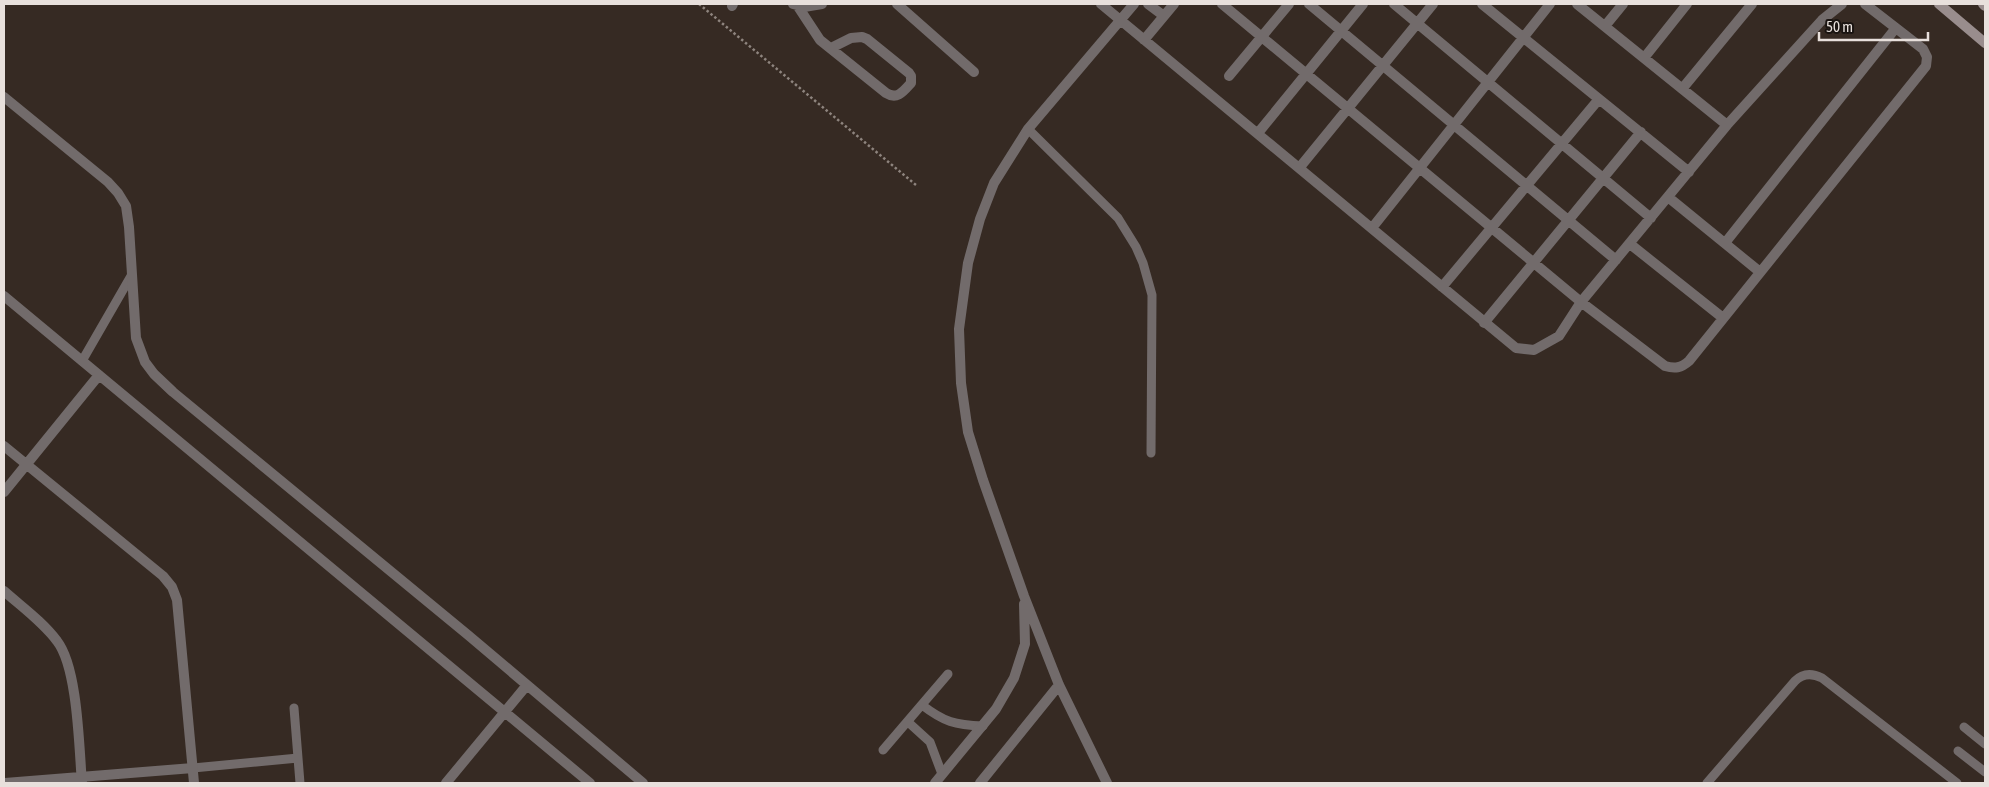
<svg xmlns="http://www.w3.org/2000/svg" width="1989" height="787" viewBox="0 0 1989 787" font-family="'Asap Condensed',sans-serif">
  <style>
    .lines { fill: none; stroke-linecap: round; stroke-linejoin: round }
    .path { stroke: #8e847e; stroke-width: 2.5; stroke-dasharray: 2.5 2.5; stroke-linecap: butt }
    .lane { stroke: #726b6b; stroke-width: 9 }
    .street { stroke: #726b6b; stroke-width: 10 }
    .secondary { stroke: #998d8d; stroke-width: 10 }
  </style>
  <rect width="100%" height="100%" fill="#362a23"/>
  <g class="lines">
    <path class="path" d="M699,4L916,185"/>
    <path class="lane" d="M1028,129L1118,218L1136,247L1143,263L1152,295L1151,453
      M82,361L131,276
      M922,705C944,722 955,725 983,726
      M294,708L300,783
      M908,722L930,742L942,774
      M1964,727L1985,744
      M883,750L948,674
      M1958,751L1985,772
      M193,768L298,758
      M1707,783L1795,681C1803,673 1812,673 1822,678L1957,783"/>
    <path class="street" d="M793,4L804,7L822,4
      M897,4L974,72
      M1101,4L1516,348L1534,350L1559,336L1581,302L1727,125L1822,20L1842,4
      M1148,4L1164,16
      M1222,4L1581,302L1665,366C1675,369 1681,368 1689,361L1926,66L1927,57L1923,49L1865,4
      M1309,4L1616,260
      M1394,4L1651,218
      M1482,4L1689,172
      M1577,4L1727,125
      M797,5L820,40L886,93C897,100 903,92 911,83V76L909,73L867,39L862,37L851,38L831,48
      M732,6L733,4
      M1605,26L1623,4
      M1144,40L1174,4
      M1644,58L1687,4
      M1229,76L1289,4
      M1682,89L1752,4
      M4,97L108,182L118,193L126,206L129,227L136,338L145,362L154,374L173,392L468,635L643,783
      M1258,133L1363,4
      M1300,167L1433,4
      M1668,197L1760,272
      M1372,228L1550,4
      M1725,243L1895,29
      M1630,244L1723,318
      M1442,287L1599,99
      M4,296L590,783
      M1484,323L1641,132
      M4,446L163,576L172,587L177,600L194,783
      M4,492L99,375
      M4,591C22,607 43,622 57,641C78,668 79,748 82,783
      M5,783L193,768
      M446,783L527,685
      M935,783L996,709L1014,678L1025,644L1024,604
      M980,783L1059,685
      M1107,783L1059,685L1024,596L983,480L968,432L961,383L959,329L968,263L980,219L994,183L1028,129L1134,4"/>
    <path class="secondary" d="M1939,4L1985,43
      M1983,4L1985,6"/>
  </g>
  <rect width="1989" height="787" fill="none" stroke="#e8e0dc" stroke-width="10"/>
  <path d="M1819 32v8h109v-8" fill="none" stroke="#e8e0dc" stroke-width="2.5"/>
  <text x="1826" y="32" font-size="15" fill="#e8e0dc" stroke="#1a1411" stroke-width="4" paint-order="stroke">50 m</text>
</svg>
